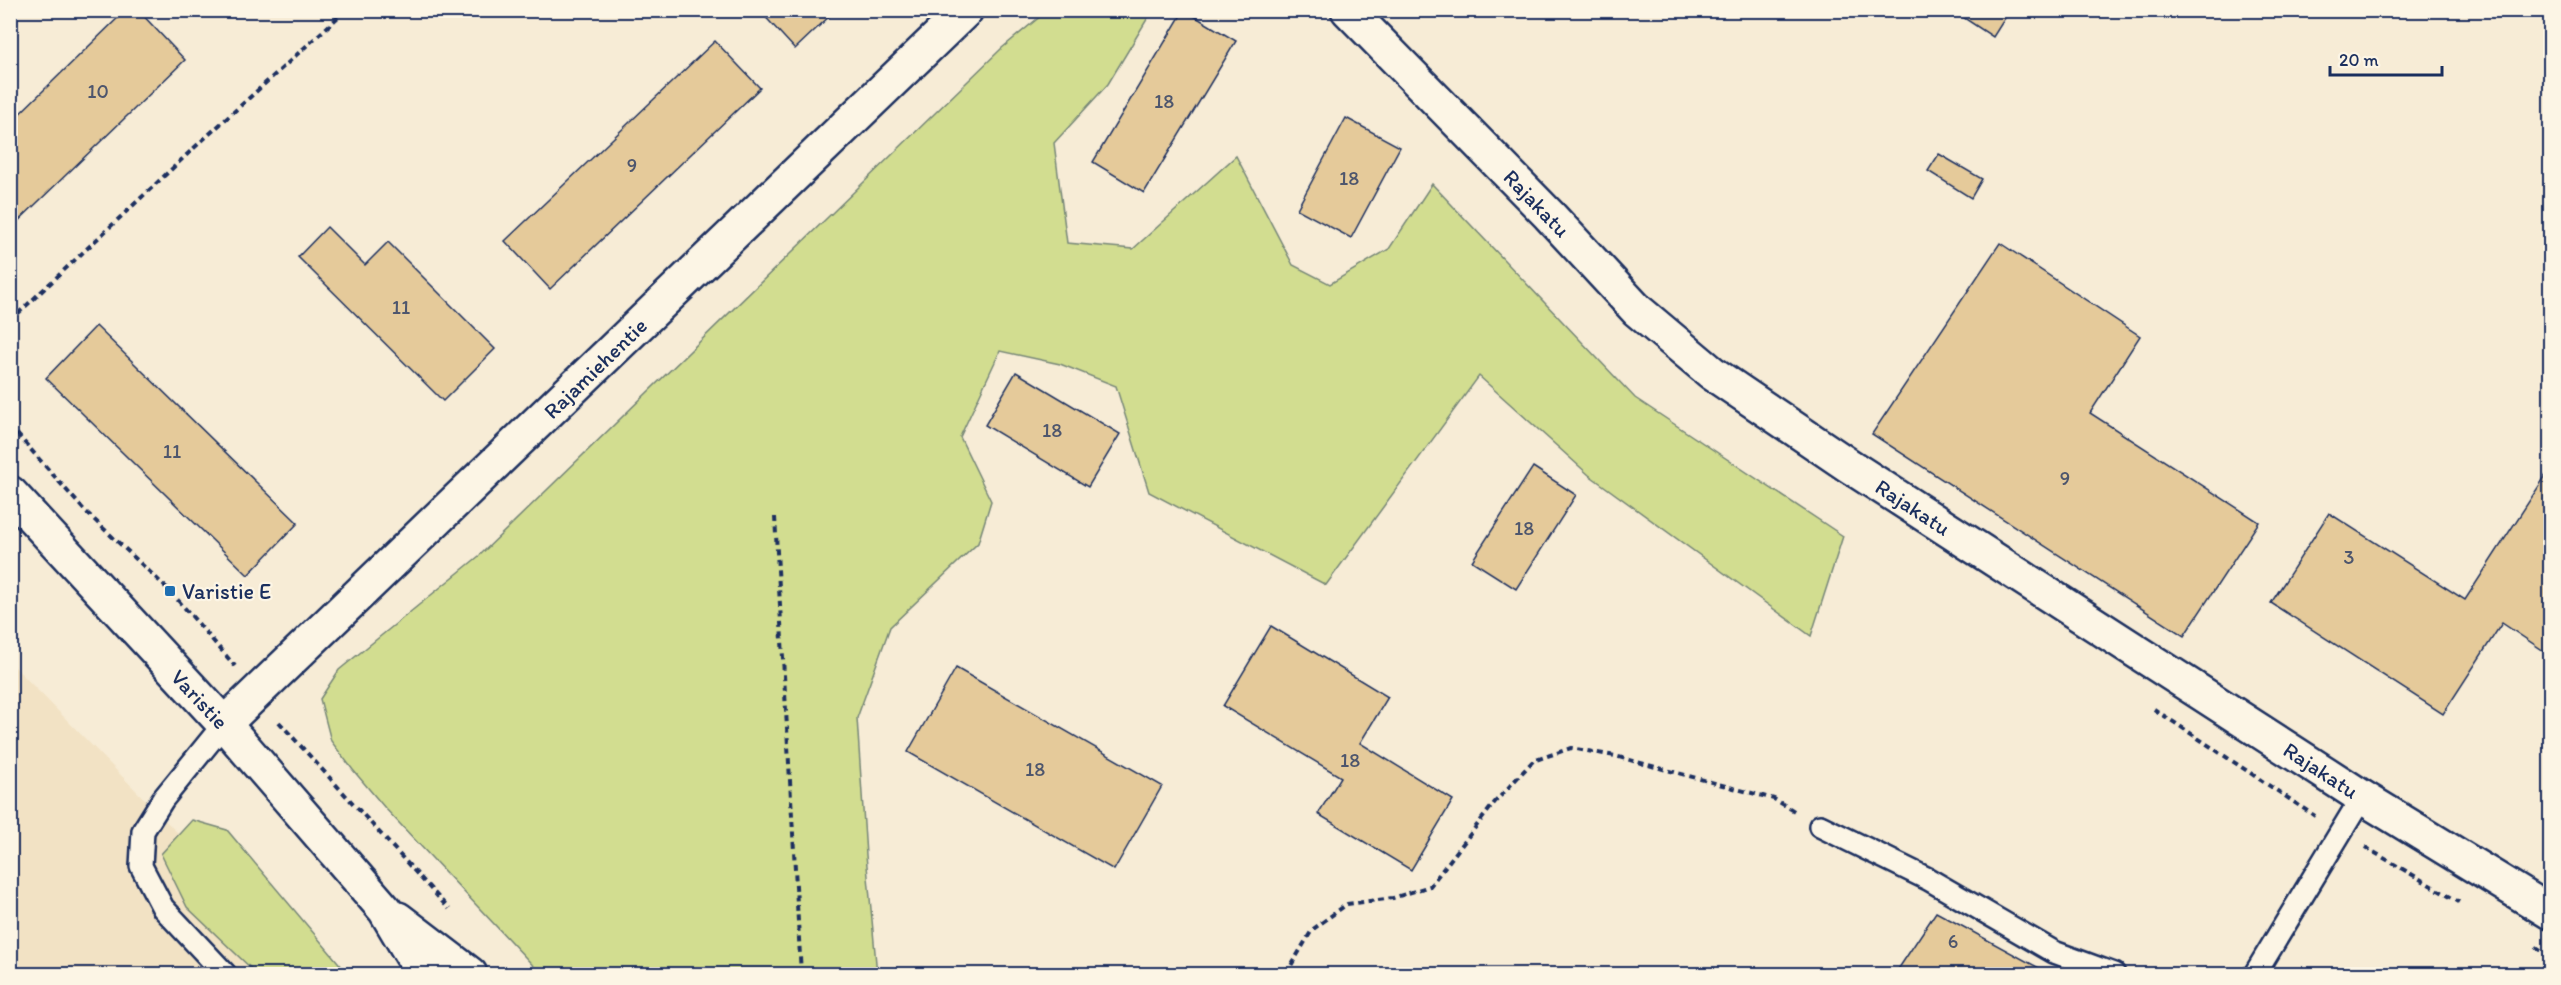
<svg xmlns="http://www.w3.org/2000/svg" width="2561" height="985" viewBox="0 0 2561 985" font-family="Itim,sans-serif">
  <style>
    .built { fill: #f2e2c4 }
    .green { fill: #d2dd90; stroke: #768677; stroke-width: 1.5 }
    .building { fill: #e5ca9a; stroke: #1b2f5e; stroke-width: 1.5 }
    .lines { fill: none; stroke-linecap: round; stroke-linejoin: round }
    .lane-casing { stroke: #1b2f5e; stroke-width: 26 }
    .street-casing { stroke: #1b2f5e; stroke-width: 38 }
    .secondary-casing { stroke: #1b2f5e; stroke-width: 38 }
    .path { stroke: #1b2f5e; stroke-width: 4; stroke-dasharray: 6 4.5; stroke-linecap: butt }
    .lane { stroke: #fcf5e5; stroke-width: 21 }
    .street { stroke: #fcf5e5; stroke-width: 33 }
    .secondary { stroke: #fcf5e5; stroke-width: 33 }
    .poi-dot { fill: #1f6fb2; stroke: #fcf5e5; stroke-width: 2 }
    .labels { text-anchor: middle; stroke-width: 4.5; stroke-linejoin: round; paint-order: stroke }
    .number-label { font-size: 20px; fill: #4e566d }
    .street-label { font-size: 22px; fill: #1b2f5e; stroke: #fcf5e5 }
    .poi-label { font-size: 22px; fill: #1b2f5e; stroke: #fcf5e5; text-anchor: start }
  </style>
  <rect width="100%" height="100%" fill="#f7ecd6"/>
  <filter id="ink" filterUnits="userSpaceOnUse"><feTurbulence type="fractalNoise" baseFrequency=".0167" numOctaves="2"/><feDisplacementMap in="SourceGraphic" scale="12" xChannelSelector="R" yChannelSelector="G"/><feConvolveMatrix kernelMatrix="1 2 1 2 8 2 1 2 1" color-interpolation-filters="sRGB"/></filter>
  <g filter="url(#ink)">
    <path class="built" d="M11,663L316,974H11Z"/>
    <path class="green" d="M1048,10L1152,11L1108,84L1054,143L1067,243L1133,249L1236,156L1293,265L1330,284L1389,249L1432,184L1635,398L1843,536L1811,636L1589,475L1479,376L1326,585L1149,492L1116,386L1060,364L1000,351L960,437L991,501L978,543L890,627L857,718L866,855L877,974H541L385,808L353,770L331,741L320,699L339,670L479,556L1002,48Z
      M192,820L227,830L348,974H257L187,907L161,854Z"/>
    <path class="building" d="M126,10H138L185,60L10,229V123Z
      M759,10H836L795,49Z
      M1184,10L1236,41L1144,193L1093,162Z
      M1952,10H2010L1993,37Z
      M715,41L760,88L550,289L505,241Z
      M1346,118L1400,147L1351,238L1297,209Z
      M1939,154L1982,179L1971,198L1928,171Z
      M327,227L365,265L388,242L495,349L443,401L298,257Z
      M2000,243L2140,336L2090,413L2259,522L2184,636L1872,434Z
      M96,326L298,523L248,575L46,378Z
      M1016,372L1120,434L1088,487L985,425Z
      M1533,467L1576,495L1516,589L1472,561Z
      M2550,469V655L2502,623L2443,714L2271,603L2329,513L2465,600Z
      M1271,626L1388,697L1360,743L1453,800L1411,870L1318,814L1341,777L1223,706Z
      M956,668L1162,786L1114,870L908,752Z
      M1936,912L2050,974H1904L1897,971Z"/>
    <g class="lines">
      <defs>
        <path id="lane" d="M224,724L163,799L143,831L141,866L163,908L225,974
          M1820,826L1928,879L2054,952L2114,974
          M2255,974L2362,797"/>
        <path id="street" d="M1348,10L1549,215L1637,310L1712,373L1848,465L2362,797L2550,912
          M224,724L966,10"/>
        <path id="secondary" d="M10,493L224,724L385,910L423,974
          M398,919L470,974"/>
      </defs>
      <use href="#lane" class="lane-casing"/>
      <use href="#street" class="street-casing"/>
      <use href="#secondary" class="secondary-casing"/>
      <path class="path" d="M10,321L194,148L346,10
        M10,426L85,511L170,591L235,666
        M775,517L801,974
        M2154,709L2315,816
        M279,722L449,909
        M2365,847L2459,902
        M2536,947L2550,956
        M1286,974L1312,930L1347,904L1393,898L1430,886L1495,802L1533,761L1571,748L1615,756L1774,799L1796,812"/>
      <use href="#lane" class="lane"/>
      <use href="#street" class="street"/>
      <use href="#secondary" class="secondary"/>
    </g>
  </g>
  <rect class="poi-dot" x="164" y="585" width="12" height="12" rx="3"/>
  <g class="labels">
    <g class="number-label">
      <text x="98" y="98">10</text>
      <text x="1164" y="108">18</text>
      <text x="632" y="172">9</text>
      <text x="1349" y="185">18</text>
      <text x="401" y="314">11</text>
      <text x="1052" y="437">18</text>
      <text x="172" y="458">11</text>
      <text x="2065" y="485">9</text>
      <text x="1524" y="535">18</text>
      <text x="2349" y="564">3</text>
      <text x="1350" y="767">18</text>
      <text x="1035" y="776">18</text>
      <text x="1953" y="948">6</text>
    </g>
    <g class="street-label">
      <text transform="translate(1537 203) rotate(46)" y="8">Rajakatu</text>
      <text transform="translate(595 368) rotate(-44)" y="8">Rajamiehentie</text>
      <text transform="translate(1913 507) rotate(33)" y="8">Rajakatu</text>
      <text transform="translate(200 699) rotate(47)" y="8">Varistie</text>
      <text transform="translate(2321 770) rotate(33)" y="8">Rajakatu</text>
    </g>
    <g class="poi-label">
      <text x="182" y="599">Varistie E</text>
    </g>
  </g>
  <rect width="2561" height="985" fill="none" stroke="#fcf5e5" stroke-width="36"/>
  <rect x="18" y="18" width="2525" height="949" fill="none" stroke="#1b2f5e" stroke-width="2" filter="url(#ink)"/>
  <path d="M2330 66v9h112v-9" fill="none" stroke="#1b2f5e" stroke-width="3"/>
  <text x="2339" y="66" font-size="18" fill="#1b2f5e" stroke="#fcf5e5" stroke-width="4.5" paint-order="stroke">20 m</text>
</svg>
